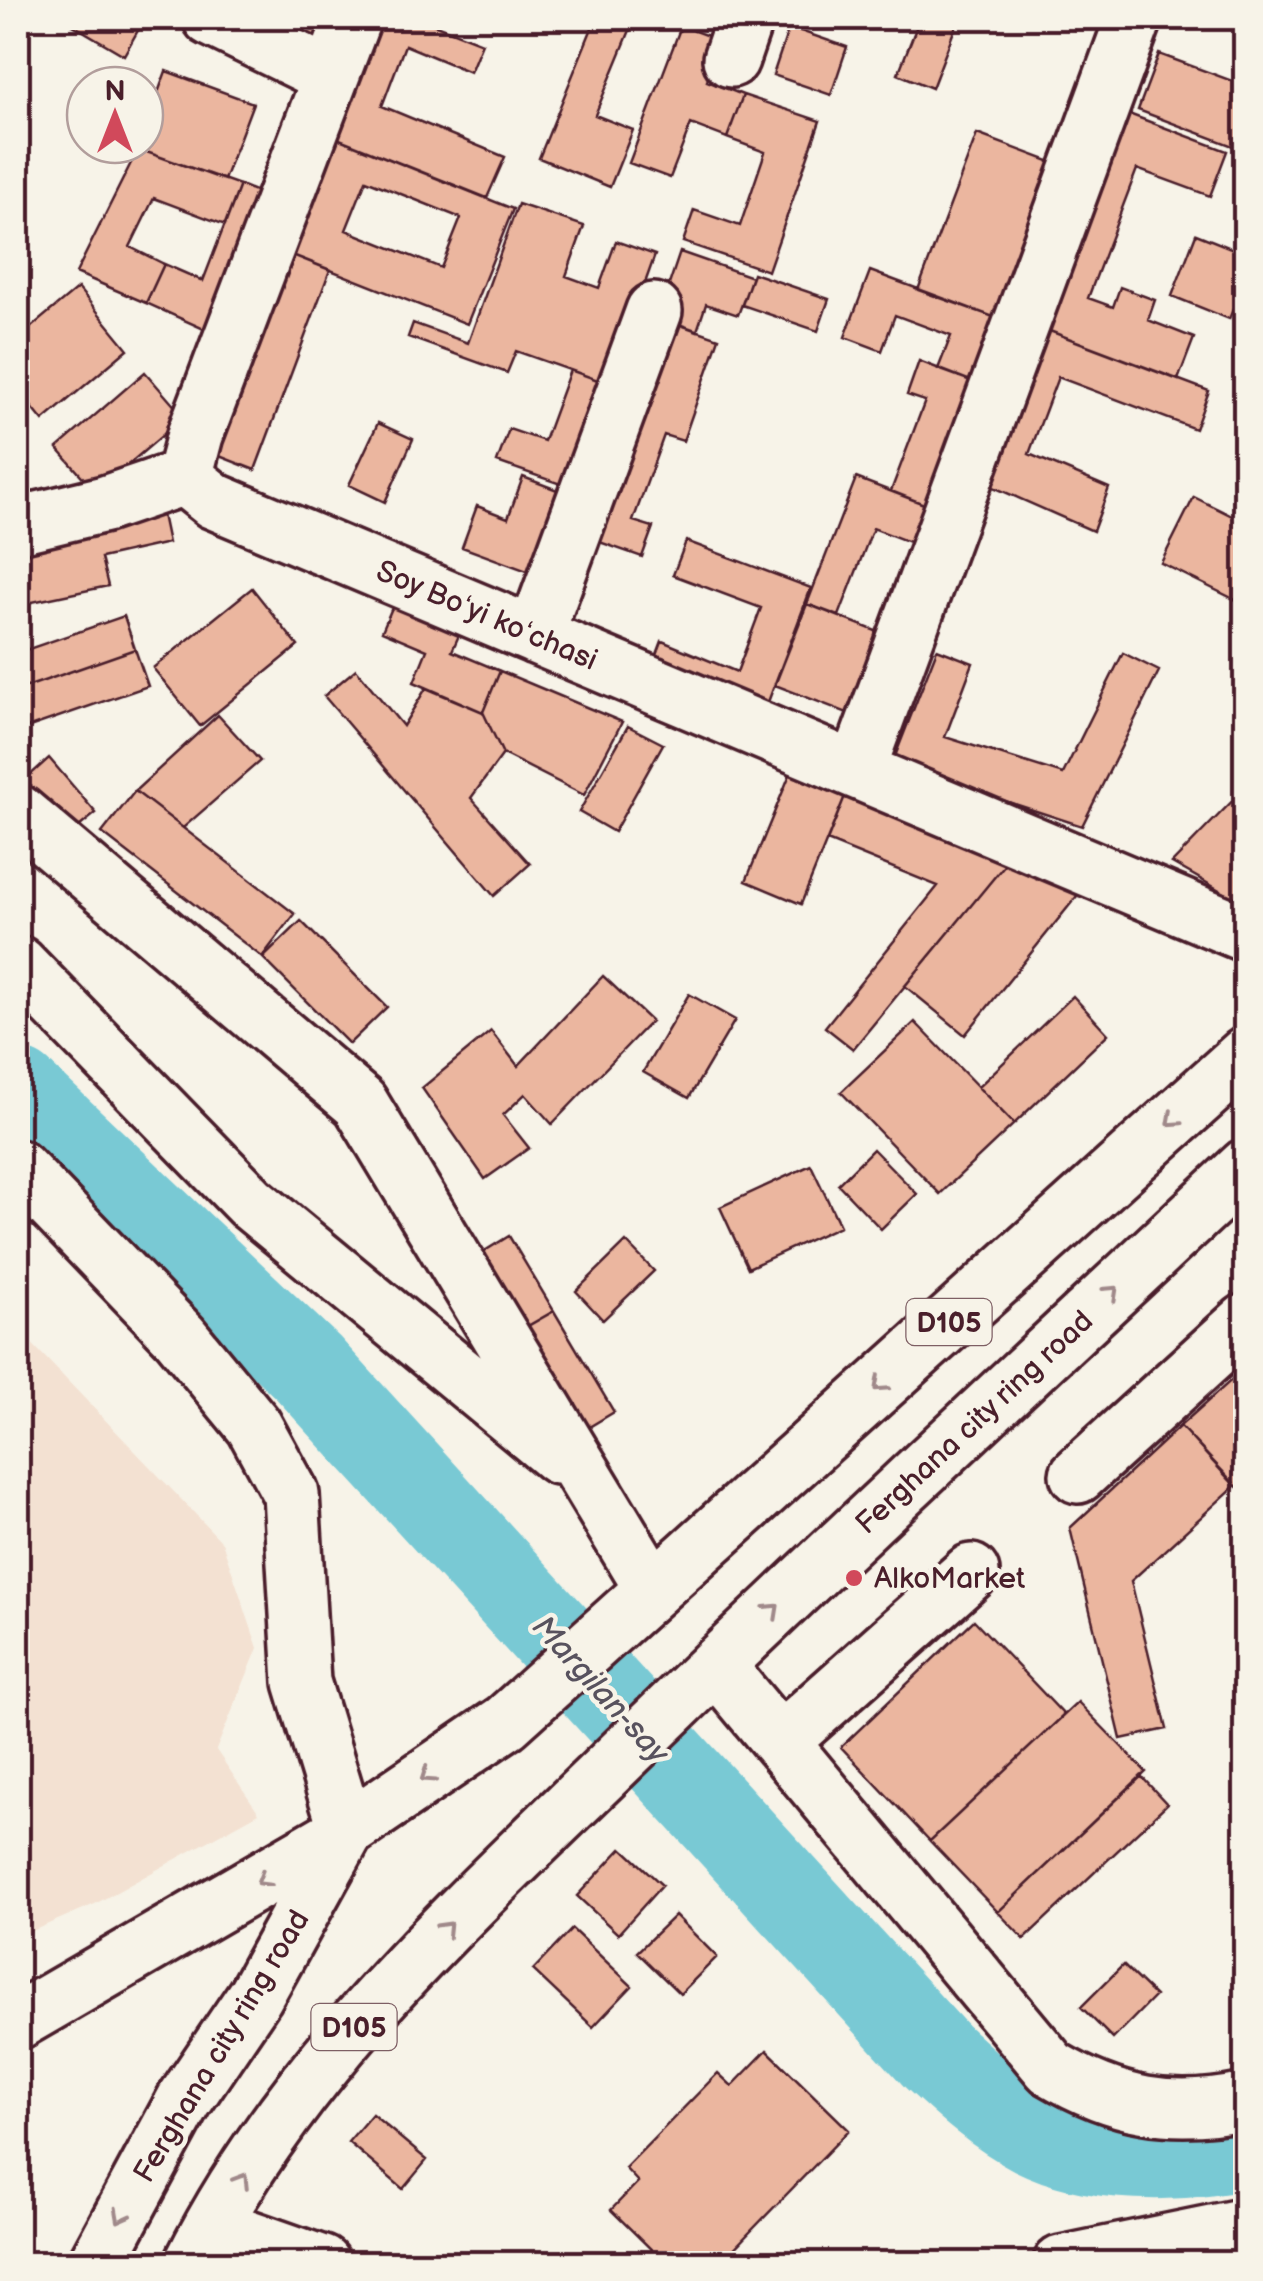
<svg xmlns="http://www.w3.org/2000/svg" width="1263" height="2281" viewBox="0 0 1263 2281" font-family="'Balsamiq Sans',sans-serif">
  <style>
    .built { fill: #f3e1d2 }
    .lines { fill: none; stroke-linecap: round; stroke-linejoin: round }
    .river { stroke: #79c9d4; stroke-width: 88 }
    .building { fill: #ebb69f; stroke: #4a1f2b; stroke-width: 2.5; fill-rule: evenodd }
    .minor-casing { stroke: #4a1f2b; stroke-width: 62 }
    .highway-casing { stroke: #4a1f2b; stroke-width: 62 }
    .minor { stroke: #f7f3e8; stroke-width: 55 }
    .highway { stroke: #f7f3e8; stroke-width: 55 }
    .oneway { stroke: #a0898a }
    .poi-dot { fill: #d1495b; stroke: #f7f3e8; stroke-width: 4 }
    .labels { text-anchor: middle; stroke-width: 9; stroke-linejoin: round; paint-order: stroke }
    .shield { fill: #f7f3e8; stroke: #7e5f64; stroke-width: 2.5 }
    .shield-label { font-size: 28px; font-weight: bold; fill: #4a1f2b }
    .street-label { font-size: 30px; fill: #4a1f2b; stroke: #f7f3e8 }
    .poi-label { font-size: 30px; fill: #4a1f2b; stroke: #f7f3e8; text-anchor: start }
    .water-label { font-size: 32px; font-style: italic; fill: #58525e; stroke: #f7f3e8 }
  </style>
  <rect width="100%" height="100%" fill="#f7f3e8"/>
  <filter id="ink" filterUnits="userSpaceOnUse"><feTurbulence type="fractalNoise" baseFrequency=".01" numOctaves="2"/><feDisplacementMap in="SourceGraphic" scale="20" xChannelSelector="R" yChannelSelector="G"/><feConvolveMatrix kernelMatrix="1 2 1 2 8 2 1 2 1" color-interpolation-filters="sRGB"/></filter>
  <g filter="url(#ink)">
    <path class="built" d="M18,1329L222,1542L258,1648L216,1750L259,1813L95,1904L18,1937Z"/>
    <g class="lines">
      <path class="river" d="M18,1093L308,1368L936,2056C966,2084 997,2112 1034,2131C1094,2161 1181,2160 1246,2145"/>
    </g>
    <path class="building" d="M61,18H145L124,55Z
      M259,18H327L316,42Z
      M374,18H418L482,43L470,72L405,45L382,106L505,157L487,198L332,136Z
      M596,18H635L595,115L633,130L610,187L539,158Z
      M920,18H959L932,88L898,74Z
      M681,26L722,41L707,81L743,95L727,138L691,124L670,178L629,163Z
      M789,27L847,47L831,95L773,75Z
      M1159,54L1246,86V151L1138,110Z
      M166,71L253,103L224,180L138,149L145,145V128Z
      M743,95L820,121L768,271L683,242L694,210L740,226L765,152L727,138Z
      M1113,108L1227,151L1210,196L1137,169L1088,298L1113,307L1120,287L1155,300L1148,320L1194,338L1178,380L1031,324Z
      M977,134L1057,164L999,319L918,290Z
      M332,136L513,209L467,324L285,252ZM366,180L461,218L441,268L346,230Z
      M138,149L240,185L225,225L154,198L130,247L164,264L146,303L76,273Z
      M240,185L267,196L215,334L146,303L164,264L203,281Z
      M518,204L584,226L566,276L599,288L616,241L655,255L609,384L516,351L507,373L408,337L413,323L468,343Z
      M1196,234L1246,254V278L1229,319L1172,296Z
      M285,252L330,270L255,470L209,452Z
      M680,252L752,277L738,315L706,304L697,331L658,317Z
      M870,271L999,319L976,383L938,369L951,336L895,315L882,351L845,337Z
      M753,273L829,299L818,331L742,305Z
      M78,288L128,349L43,421L18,390V338Z
      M667,320L719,338L683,441L664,435L633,521L653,527L642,557L591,539Z
      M1031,324L1209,391L1195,429L1058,377L1029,454L1109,488L1093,531L973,478Z
      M919,361L976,383L929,506L891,491L925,401L907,395Z
      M570,370L609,384L572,488L497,462L509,429L544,441Z
      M145,372L184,417L96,492L57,448Z
      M378,423L413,439L385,502L349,485Z
      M523,477L568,494L538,575L462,547L477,506L508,518Z
      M856,478L937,509L922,547L873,528L839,616L807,604Z
      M1194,497L1246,523V605L1161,563Z
      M160,505L168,543L101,558L108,586L18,605V535Z
      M686,541L811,588L765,710L653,665L662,641L737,672L761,608L673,575Z
      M252,588L298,646L200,726L153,668Z
      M397,596L464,624L452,651L500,671L483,712L414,682L427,650L382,631Z
      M807,604L886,635L855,716L775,685Z
      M124,616L135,649L18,690V624L26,650Z
      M135,649L148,686L18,731V690Z
      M937,649L973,663L945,737L1063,774L1123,653L1159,671L1082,826L892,764Z
      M356,669L403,726L426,688L483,712L503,754L471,798L530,864L494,896L324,696Z
      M500,671L622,722L584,795L503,754L483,712Z
      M218,715L260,761L183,828L135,791Z
      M628,726L663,744L614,832L579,812Z
      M49,758L96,813L63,840L18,786Z
      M790,774L845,796L801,904L746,881Z
      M1246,787V905L1172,863Z
      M135,791L295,914L262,957L102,833Z
      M845,796L1006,863L853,1049L825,1027L938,886L827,841Z
      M1006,863L1081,891L965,1035L905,986Z
      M301,921L387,1007L349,1044L263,958Z
      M603,976L651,1021L552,1124L525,1094L503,1115L529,1148L485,1179L422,1088L491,1031L518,1066Z
      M689,994L735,1020L689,1098L643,1072Z
      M1073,996L1108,1034L1014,1124L978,1087Z
      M915,1022L1014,1124L940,1194L841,1092Z
      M873,1149L917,1194L881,1229L838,1184Z
      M811,1165L840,1226L748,1268L720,1207Z
      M509,1236L554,1311L519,1331L475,1257Z
      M626,1242L654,1271L603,1320L576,1291Z
      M554,1311L614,1412L579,1433L519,1331Z
      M1246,1367V1496L1180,1426Z
      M1180,1426L1235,1486L1131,1581L1167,1729L1121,1739L1070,1528Z
      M974,1620L1064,1715L930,1841L841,1747Z
      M1078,1702L1146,1772L998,1912L930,1841Z
      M1141,1776L1167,1804L1024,1939L998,1912Z
      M622,1848L662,1885L618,1934L577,1896Z
      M675,1915L717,1957L680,1994L637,1952Z
      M572,1929L632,1986L593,2027L533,1970Z
      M1123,1965L1155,1996L1113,2039L1081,2007Z
      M767,2050L849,2130L719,2264H666L611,2210L638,2182L625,2168L718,2073L732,2086Z
      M372,2114L427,2160L403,2189L348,2142Z"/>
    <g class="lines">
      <defs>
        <path id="minor" d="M211,18L330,76
          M353,18L195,435L184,477L214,501L1246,934
          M731,59L745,18
          M18,525L105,504L184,477
          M535,636L654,311
          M857,770L1134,18
          M18,813L360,1103L653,1589
          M18,964L250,1202L558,1456
          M18,1168L180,1336L254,1426L291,1494L302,1682L347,1830
          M1078,1475L1246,1322
          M716,1665L1051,2068C1115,2106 1172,2117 1246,2101
          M780,1742L971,1572
          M214,2226L322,2264
          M1061,2264L1246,2226"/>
        <path id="highway" d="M18,2021L347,1830L506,1722L1246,1055
          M96,2264L184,2101L255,1996L345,1833
          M192,2264C293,2061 467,1907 627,1751C830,1554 1039,1361 1246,1167"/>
      </defs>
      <use href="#minor" class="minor-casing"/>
      <use href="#highway" class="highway-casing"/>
      <use href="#minor" class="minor"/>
      <use href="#highway" class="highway"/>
    </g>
    <defs><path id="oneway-chevron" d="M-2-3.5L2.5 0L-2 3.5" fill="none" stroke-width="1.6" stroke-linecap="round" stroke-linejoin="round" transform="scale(2.5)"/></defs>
    <g class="oneway">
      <use href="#oneway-chevron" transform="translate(1173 1120) rotate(138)"/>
      <use href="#oneway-chevron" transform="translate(1112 1292) rotate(-43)"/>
      <use href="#oneway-chevron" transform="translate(880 1385) rotate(138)"/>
      <use href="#oneway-chevron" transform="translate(773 1610) rotate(-43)"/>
      <use href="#oneway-chevron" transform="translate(427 1776) rotate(146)"/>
      <use href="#oneway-chevron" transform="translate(263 1880) rotate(149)"/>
      <use href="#oneway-chevron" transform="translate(446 1928) rotate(-46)"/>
      <use href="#oneway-chevron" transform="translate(242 2180) rotate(-58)"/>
      <use href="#oneway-chevron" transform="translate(121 2216) rotate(118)"/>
    </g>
  </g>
  <circle class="poi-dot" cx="854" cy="1578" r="10"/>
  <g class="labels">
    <g class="shield">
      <rect x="906.5" y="1299" width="85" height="46" rx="8"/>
      <rect x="311.5" y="2004" width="85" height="46" rx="8"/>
    </g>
    <g class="shield-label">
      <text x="949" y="1332">D105</text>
      <text x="354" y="2037">D105</text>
    </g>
    <g class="street-label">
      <text transform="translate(487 615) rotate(23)" y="10">Soy Boʻyi koʻchasi</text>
      <text transform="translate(974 1422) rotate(-43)" y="10">Ferghana city ring road</text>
      <text transform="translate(221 2046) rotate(-59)" y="10">Ferghana city ring road</text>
    </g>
    <g class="poi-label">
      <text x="874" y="1588">AlkoMarket</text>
    </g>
    <g class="water-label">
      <text transform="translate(601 1689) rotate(48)" y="11">Margilan-say</text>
    </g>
  </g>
  <rect width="1263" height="2281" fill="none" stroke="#f7f3e8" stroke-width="60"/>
  <rect x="30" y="30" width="1203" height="2221" fill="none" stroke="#4a1f2b" stroke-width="4" filter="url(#ink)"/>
  <g transform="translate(115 115)"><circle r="48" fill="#f7f3e8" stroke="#b29e9c" stroke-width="2.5"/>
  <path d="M0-8L18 38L0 25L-18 38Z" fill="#d1495b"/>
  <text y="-15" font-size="28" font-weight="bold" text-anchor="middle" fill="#4a1f2b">N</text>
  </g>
</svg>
